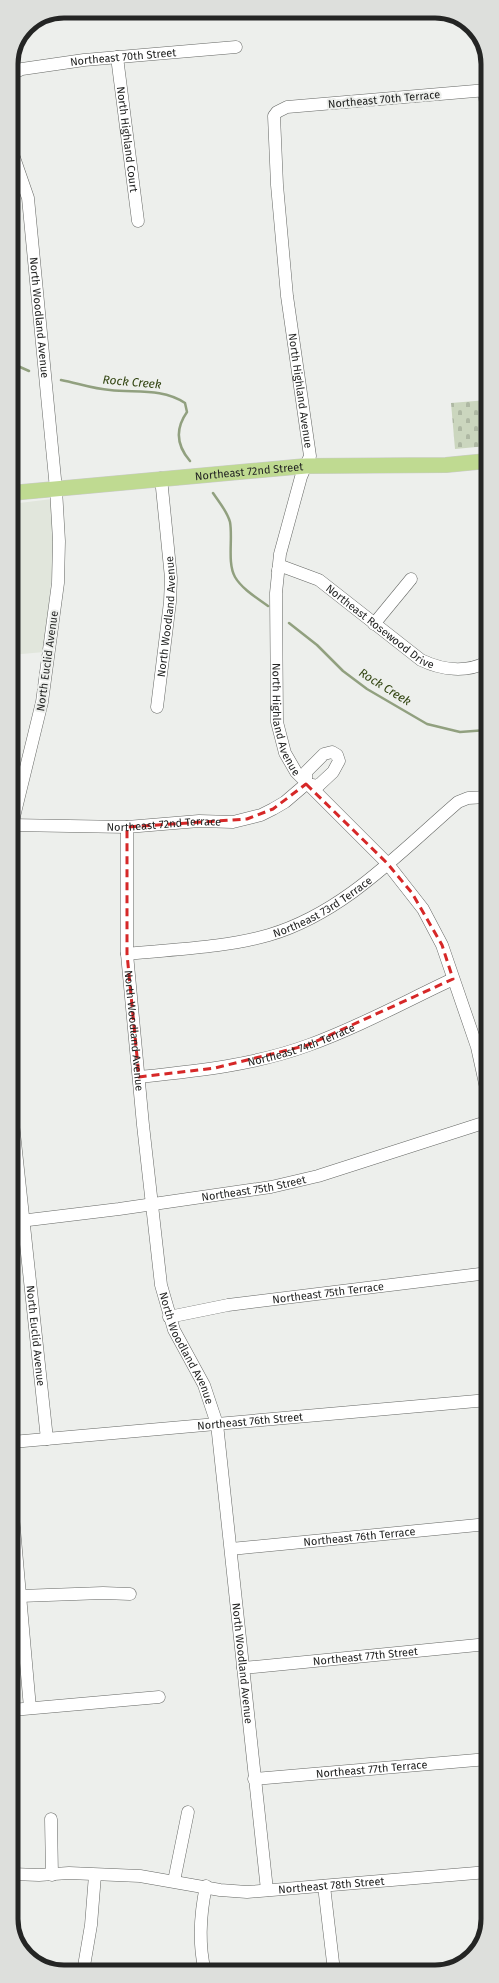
<svg xmlns="http://www.w3.org/2000/svg" width="499" height="1983" viewBox="0 0 499 1983" font-family="'Fira Sans',sans-serif">
  <style>
    .built { fill: #e1e6dc }
    .cemetery { fill: url(#cemetery-stones) }
    .lines { fill: none; stroke-linecap: round; stroke-linejoin: round }
    .stream { stroke: #91a07f; stroke-width: 2.5 }
    .minor-casing { stroke: #656764; stroke-width: 13 }
    .major-casing { stroke: #cacbca; stroke-width: 16 }
    .minor { stroke: #fff; stroke-width: 12 }
    .major { stroke: #bfda91; stroke-width: 15 }
    .marked { fill: none; stroke: #d62828; stroke-width: 3; stroke-dasharray: 8 5; stroke-linejoin: round }
    .labels { text-anchor: middle; stroke-width: 4; stroke-linejoin: round; paint-order: stroke }
    .street-label { font-size: 11px; fill: #242524; stroke: #edefec }
    .water-label { font-size: 12px; font-style: italic; fill: #30430f; stroke: #edefec }
    .rim { fill: none; stroke: #242524; stroke-width: 5 }
  </style>
  <defs>
    <pattern id="cemetery-stones" width="16" height="16" patternUnits="userSpaceOnUse"><rect width="16" height="16" fill="#cbd6be"/><path d="M2 7V4a2 2 0 0 1 4 0v3zM10 15v-3a2 2 0 0 1 4 0v3z" fill="#aeb8a3"/></pattern>
  </defs>
  <rect width="100%" height="100%" fill="#edefec"/>
  <path class="built" d="M52,499L53,563L44,652L11,655V504Z"/>
  <path class="cemetery" d="M487,400V446L455,449L451,403Z"/>
  <g class="lines">
    <path class="stream" d="M11,363L29,371
      M61,380C77,383 93,389 110,390C136,393 162,388 185,403L187,412C175,429 177,446 190,461
      M213,493C219,502 227,511 230,522C233,538 227,563 235,577C242,589 257,598 268,606
      M289,623L317,645L343,671L367,689L427,724L460,732L487,730"/>
    <defs>
      <g id="minor">
        <path id="s1" d="M117,57L138,221"/>
        <path id="s2" d="M11,74L22,69L84,60L236,47"/>
        <path d="M484,90L487,113"/>
        <path id="s3" d="M487,90L287,107L277,112L274,116L277,185L287,296L310,456L301,477L280,554L276,593L277,722L285,753L296,772L387,863L423,909L442,945L477,1047L488,1097"/>
        <path id="s4" d="M11,149L28,198L56,489L59,541L58,583L42,702L11,829"/>
        <path id="s5" d="M278,570L284,567L319,580L421,660C442,670 466,673 487,662"/>
        <path d="M374,624L411,579"/>
        <path id="s6" d="M157,707L170,602L171,578L161,478"/>
        <path d="M332,752L337,755L339,761L333,772L318,786L306,784V772L324,754Z"/>
        <path id="s7" d="M11,825L127,827L199,821L233,822L261,815L273,809L285,802L306,784"/>
        <path id="s8" d="M127,827V954L143,1125L161,1285L174,1330L204,1385L217,1424L267,1890"/>
        <path id="s9" d="M127,954C174,949 223,948 269,935C344,913 400,852 458,802L468,798L487,797"/>
        <path id="s10" d="M139,1077C196,1071 255,1065 309,1045C359,1027 406,1001 453,979"/>
        <path id="s11" d="M12,1114L47,1439"/>
        <path id="s12" d="M12,1222L119,1209L271,1187L318,1176L480,1124H488"/>
        <path id="s13" d="M169,1317L228,1305L488,1273"/>
        <path id="s14" d="M12,1442L488,1400"/>
        <path d="M12,1505L30,1708"/>
        <path id="s15" d="M231,1549L488,1524"/>
        <path d="M20,1596L103,1593L130,1594"/>
        <path id="s16" d="M243,1668L488,1644"/>
        <path d="M12,1710L159,1697"/>
        <path id="s17" d="M254,1779L488,1759"/>
        <path d="M51,1819L52,1875"/>
        <path id="s18" d="M12,1874L39,1875L69,1873L140,1876L220,1890L247,1892L488,1872"/>
        <path d="M174,1881L188,1812"/>
        <path d="M324,1886L334,1971"/>
        <path d="M83,1972L91,1925L95,1875"/>
        <path d="M205,1972C198,1943 200,1915 206,1886"/>
      </g>
      <g id="major">
        <path id="s19" d="M11,493L306,466L446,465L487,461"/>
      </g>
    </defs>
    <use href="#minor" class="minor-casing"/>
    <use href="#major" class="major-casing"/>
    <use href="#minor" class="minor"/>
    <use href="#major" class="major"/>
  </g>
  <path class="marked" d="M306,784L387,863L412,893L442,945L453,979L308,1045L215,1068L139,1077L127,954V827L247,819L273,809Z"/>
  <g class="labels">
    <g class="street-label">
      <text dy="4" stroke="none"><textPath href="#s2" startOffset="114">Northeast 70th Street</textPath></text>
      <text transform="translate(384 99) rotate(-5)" y="4">Northeast 70th Terrace</text>
      <text dy="4" stroke="none"><textPath href="#s1" startOffset="83">North Highland Court</textPath></text>
      <text dy="4" stroke="none"><textPath href="#s4" startOffset="172">North Woodland Avenue</textPath></text>
      <text dy="4" stroke="none"><textPath href="#s3" startOffset="493">North Highland Avenue</textPath></text>
      <text dy="4" stroke="none"><textPath href="#s19" startOffset="239">Northeast 72nd Street</textPath></text>
      <text dy="4" stroke="none"><textPath href="#s6" startOffset="91">North Woodland Avenue</textPath></text>
      <text dy="4" stroke="none"><textPath href="#s5" startOffset="121">Northeast Rosewood Drive</textPath></text>
      <text transform="translate(47 661) rotate(-82)" y="4">North Euclid Avenue</text>
      <text dy="4" stroke="none"><textPath href="#s3" startOffset="829">North Highland Avenue</textPath></text>
      <text dy="4" stroke="none"><textPath href="#s7" startOffset="153">Northeast 72nd Terrace</textPath></text>
      <text dy="4" stroke="none"><textPath href="#s9" startOffset="204">Northeast 73rd Terrace</textPath></text>
      <text dy="4" stroke="none"><textPath href="#s8" startOffset="204">North Woodland Avenue</textPath></text>
      <text dy="4" stroke="none"><textPath href="#s10" startOffset="166">Northeast 74th Terrace</textPath></text>
      <text dy="4" stroke="none"><textPath href="#s12" startOffset="244">Northeast 75th Street</textPath></text>
      <text dy="4" stroke="none"><textPath href="#s13" startOffset="161">Northeast 75th Terrace</textPath></text>
      <text dy="4" stroke="none"><textPath href="#s11" startOffset="223">North Euclid Avenue</textPath></text>
      <text dy="4" stroke="none"><textPath href="#s8" startOffset="528">North Woodland Avenue</textPath></text>
      <text dy="4" stroke="none"><textPath href="#s14" startOffset="239">Northeast 76th Street</textPath></text>
      <text dy="4" stroke="none"><textPath href="#s15" startOffset="129">Northeast 76th Terrace</textPath></text>
      <text dy="4" stroke="none"><textPath href="#s16" startOffset="123">Northeast 77th Street</textPath></text>
      <text dy="4" stroke="none"><textPath href="#s8" startOffset="851">North Woodland Avenue</textPath></text>
      <text dy="4" stroke="none"><textPath href="#s17" startOffset="118">Northeast 77th Terrace</textPath></text>
      <text dy="4" stroke="none"><textPath href="#s18" startOffset="321">Northeast 78th Street</textPath></text>
    </g>
    <g class="water-label">
      <text transform="translate(132 382) rotate(5)" y="4">Rock Creek</text>
      <text transform="translate(385 687) rotate(32)" y="4">Rock Creek</text>
    </g>
  </g>
  <path d="M0 0H499V1983H0ZM64 18H435A46 46 0 0 1 481 64V1919A46 46 0 0 1 435 1965H64A46 46 0 0 1 18 1919V64A46 46 0 0 1 64 18Z" fill="#dddfdc" fill-rule="evenodd"/>
  <path class="rim" d="M64 18H435A46 46 0 0 1 481 64V1919A46 46 0 0 1 435 1965H64A46 46 0 0 1 18 1919V64A46 46 0 0 1 64 18Z"/>
</svg>
